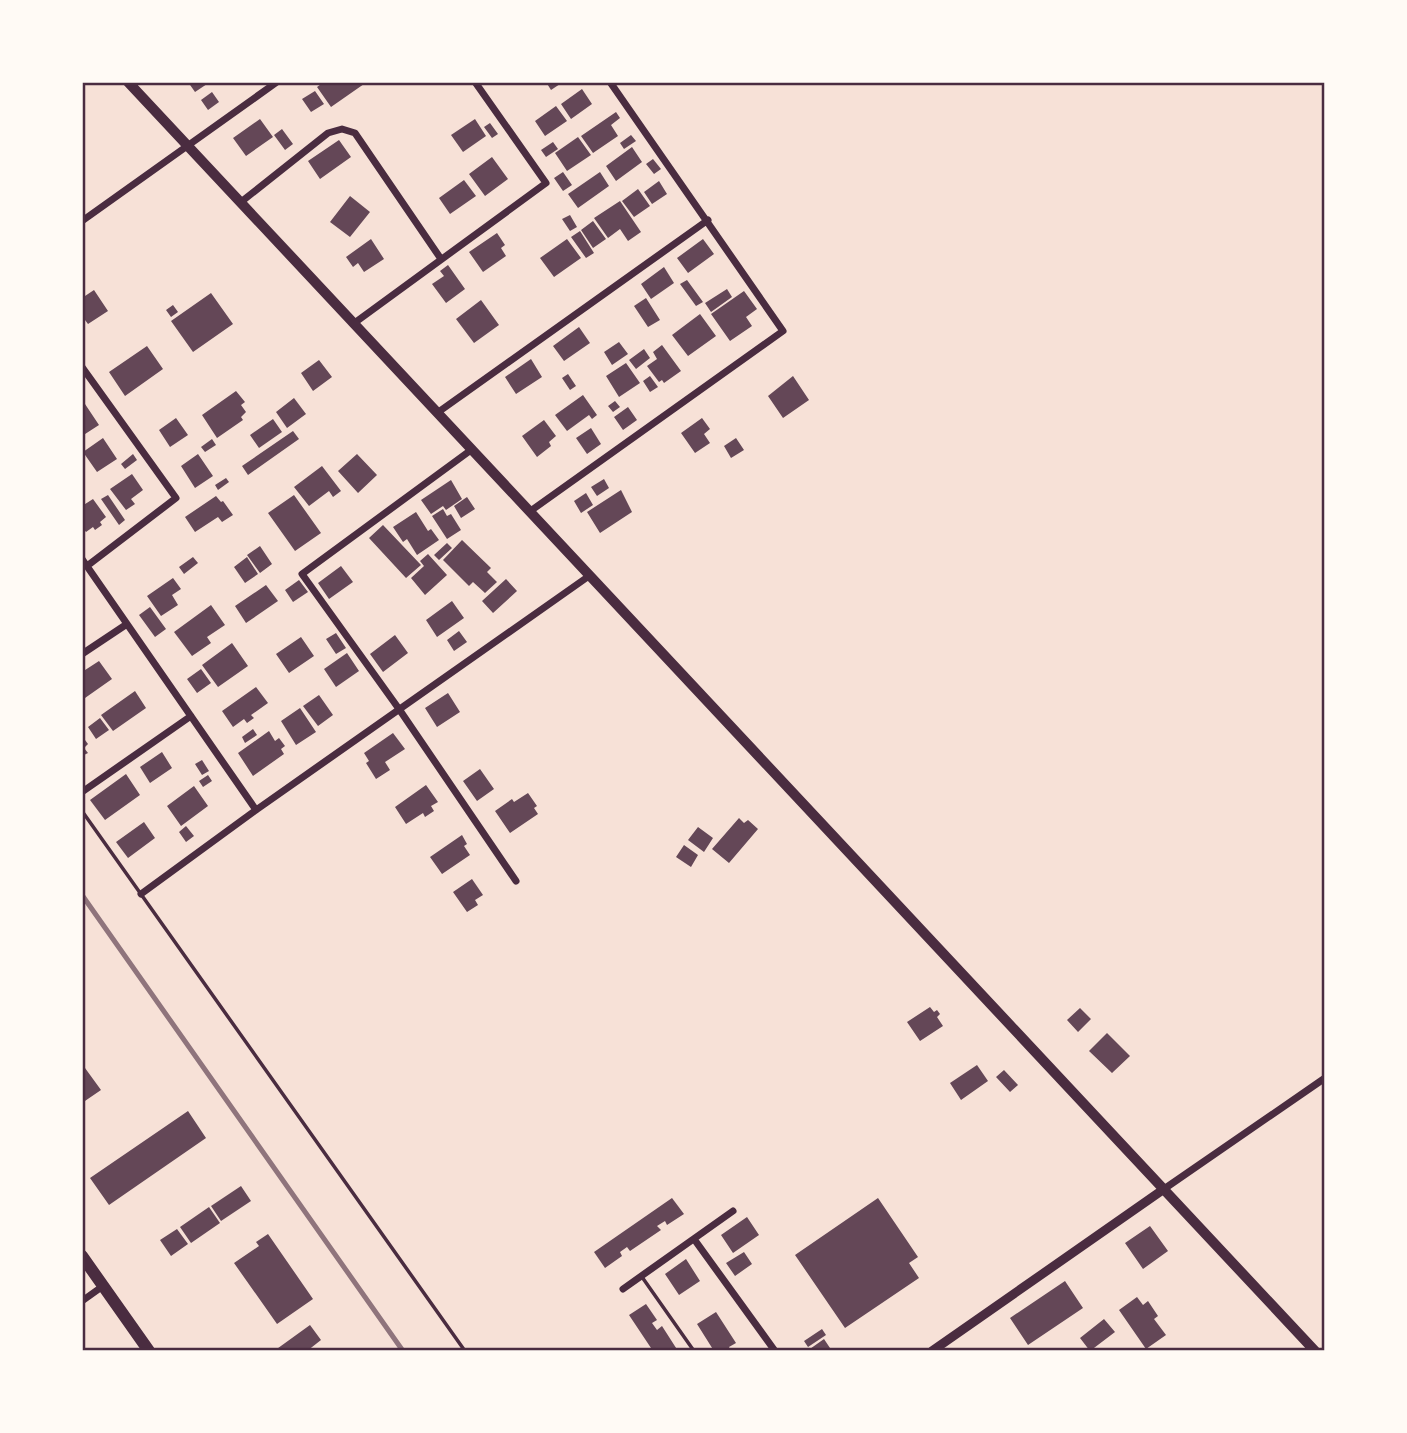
<svg xmlns="http://www.w3.org/2000/svg" width="1407" height="1433" viewBox="0 0 1407 1433" font-family="'DejaVu Sans',sans-serif">
  <style>
    .building { fill: #644757 }
    .lines { fill: none; stroke-linecap: round; stroke-linejoin: round }
    .service { stroke: #4a2c40; stroke-width: 3.5 }
    .minor { stroke: #4a2c40; stroke-width: 7 }
    .tertiary { stroke: #4a2c40; stroke-width: 9 }
    .secondary { stroke: #4a2c40; stroke-width: 10 }
    .trunk { stroke: #4a2c40; stroke-width: 12 }
    .rail { stroke: #8f747c; stroke-width: 5 }
    .neatline { fill: none; stroke: #4a2c40; stroke-width: 2.5 }
  </style>
  <rect width="100%" height="100%" fill="#f7e1d7"/>
  <path class="building" d="M188,82H210L195,92Z
    M324,82H362L364,84L331,107L317,87Z
    M546,82H563L551,90Z
    M582,89L592,104L571,119L561,104Z
    M315,91L324,104L311,112L302,99Z
    M212,92L219,102L208,110L201,100Z
    M556,106L567,121L545,136L535,121Z
    M616,112L620,118L611,125L618,136L593,153L581,136Z
    M260,119L273,137L246,156L233,138Z
    M475,119L486,136L463,152L451,135Z
    M490,123L498,134L492,138L484,127Z
    M282,129L293,144L285,150L274,135Z
    M631,135L636,141L624,149L620,143Z
    M578,137L591,155L567,171L555,153Z
    M339,140L351,157L320,179L308,161Z
    M553,142L558,149L546,157L541,150Z
    M632,147L642,162L616,181L606,166Z
    M492,157L508,179L485,196L469,174Z
    M653,159L661,169L654,174L646,164Z
    M563,172L572,185L563,191L554,178Z
    M600,172L609,186L578,208L568,194Z
    M464,180L476,196L450,214L439,198Z
    M659,181L667,194L652,204L644,192Z
    M638,189L650,206L634,217L622,201Z
    M350,196L370,212L350,237L330,222Z
    M620,201L641,232L628,241L620,229L608,238L594,218Z
    M570,215L577,227L570,231L562,219Z
    M593,221L606,239L593,248L581,230Z
    M580,231L594,253L586,258L571,237Z
    M497,233L505,245L501,248L506,256L483,272L469,252Z
    M371,239L384,259L364,272L358,263L353,267L346,257Z
    M567,239L581,258L554,277L540,258Z
    M703,239L714,254L688,273L677,258Z
    M448,265L465,289L446,303L432,284L444,276L440,271Z
    M664,267L674,283L651,299L641,284Z
    M687,280L703,302L696,306L680,284Z
    M727,289L732,297L711,312L705,303Z
    M94,290L108,311L88,324L82,316V298Z
    M744,291L757,309L746,317L752,326L730,341L711,314Z
    M211,293L233,324L193,352L171,321Z
    M646,298L660,320L648,327L634,306Z
    M481,300L499,325L474,343L456,319Z
    M173,305L178,312L171,317L166,310Z
    M700,314L716,336L688,356L672,335Z
    M579,327L590,343L564,361L553,346Z
    M619,342L628,354L612,365L604,352Z
    M662,345L681,371L664,383L662,380L659,382L647,366L657,359L653,352Z
    M147,346L163,369L125,396L109,372Z
    M644,349L650,358L636,369L629,360Z
    M531,359L542,377L516,394L505,377Z
    M319,360L332,377L313,391L301,373Z
    M626,363L640,383L619,397L606,376Z
    M568,374L576,386L570,390L562,378Z
    M650,376L658,387L650,392L643,381Z
    M793,376L809,400L783,418L768,396Z
    M236,391L245,402L241,405L246,412L241,417L243,420L217,438L202,415Z
    M583,395L597,415L592,419L589,415L567,431L555,415Z
    M294,398L306,414L287,428L276,412Z
    M615,401L620,407L613,412L608,406Z
    M85,404L99,425L82,436V406Z
    M628,407L637,420L623,430L614,417Z
    M176,418L188,435L170,447L159,430Z
    M702,418L710,429L704,434L710,443L695,453L681,433Z
    M273,419L282,432L259,448L250,435Z
    M544,420L556,436L549,442L551,446L537,457L522,436Z
    M591,428L601,444L587,454L576,438Z
    M293,431L299,439L248,475L242,466Z
    M103,438L117,459L97,472L83,452Z
    M736,438L744,450L731,458L724,446Z
    M212,439L216,445L205,452L201,447Z
    M133,454L137,460L125,469L121,464Z
    M198,454L213,476L195,488L181,466Z
    M357,454L377,475L358,493L338,471Z
    M322,466L341,491L333,497L329,491L309,506L294,487Z
    M132,474L143,490L131,499L135,504L126,510L110,489Z
    M226,478L229,482L218,490L215,485Z
    M604,479L609,488L597,496L591,487Z
    M451,480L462,499L446,510L443,506L431,514L421,500Z
    M621,490L632,512L600,533L587,512Z
    M586,493L593,505L581,513L574,501Z
    M108,495L125,520L119,525L101,499Z
    M294,495L321,533L295,551L268,513Z
    M216,496L221,502L223,501L233,515L222,522L218,517L195,532L185,517Z
    M467,497L475,509L461,518L454,506Z
    M93,499L106,517L100,522L102,525L95,530L93,527L86,532L82,527V506Z
    M443,509L447,516L451,514L461,530L447,539L432,516Z
    M416,512L428,531L431,529L439,540L417,555L407,539L403,542L393,527Z
    M383,525L421,565L406,578L369,538Z
    M462,540L491,568L487,572L497,582L485,593L473,582L469,586L443,560Z
    M447,543L452,548L439,560L434,555Z
    M260,546L272,564L260,573L247,555Z
    M428,554L447,575L425,595L411,578L424,566L420,561Z
    M193,557L198,563L184,574L179,567Z
    M247,557L258,574L245,583L234,567Z
    M341,566L353,582L329,599L318,583Z
    M173,578L181,589L172,595L178,605L161,616L147,596Z
    M506,579L517,591L493,613L482,601Z
    M299,580L308,592L293,602L285,590Z
    M266,585L278,601L246,623L235,606Z
    M452,601L464,618L437,637L426,620Z
    M211,605L225,625L207,637L211,643L192,656L174,632Z
    M150,607L166,629L155,637L139,615Z
    M459,631L467,642L454,651L447,640Z
    M336,633L346,648L336,654L326,639Z
    M395,635L408,653L383,672L370,654Z
    M301,637L314,656L289,673L276,654Z
    M232,643L248,666L218,687L202,665Z
    M347,653L359,671L336,687L324,669Z
    M99,661L112,679L85,698L82,695V672Z
    M201,669L211,683L197,693L187,679Z
    M256,687L268,703L251,715L254,718L247,723L244,719L233,727L222,711Z
    M135,691L146,708L113,731L101,715Z
    M448,693L460,712L437,727L425,708Z
    M319,695L333,715L318,726L303,706Z
    M300,708L316,732L296,745L281,721Z
    M100,718L109,730L96,739L88,727Z
    M253,729L257,735L245,743L242,737Z
    M269,731L275,741L279,738L285,746L281,749L284,754L253,776L238,753Z
    M393,733L405,749L385,762L390,770L376,779L366,763L369,761L364,753Z
    M82,736L88,744L84,748L88,753L82,756Z
    M162,752L172,768L150,783L140,767Z
    M202,760L209,771L202,775L195,764Z
    M480,769L494,789L477,801L463,781Z
    M126,774L140,795L105,820L90,800Z
    M208,775L212,781L203,787L199,781Z
    M426,785L438,802L431,806L434,811L425,817L423,813L406,824L395,807Z
    M194,786L208,806L181,826L167,806Z
    M528,793L537,806L534,808L538,814L510,833L495,811L512,799L514,802Z
    M739,818L744,823L748,820L758,829L729,863L712,849Z
    M144,822L155,838L128,858L116,842Z
    M186,826L194,836L186,842L179,832Z
    M698,827L713,838L704,852L688,840Z
    M462,835L467,844L464,846L470,855L442,874L430,857Z
    M684,845L698,855L691,867L676,857Z
    M472,879L483,895L475,900L478,905L467,912L453,892Z
    M930,1007L934,1012L937,1010L940,1014L937,1017L943,1026L920,1041L907,1022Z
    M1080,1008L1091,1019L1078,1032L1067,1020Z
    M1107,1033L1130,1056L1112,1073L1089,1051Z
    M977,1065L988,1081L961,1100L950,1083Z
    M85,1068L101,1090L82,1103V1070Z
    M1004,1070L1018,1085L1010,1092L996,1077Z
    M188,1111L206,1138L109,1205L90,1178Z
    M241,1186L251,1201L221,1221L211,1206Z
    M672,1198L684,1214L667,1225L665,1221L657,1226L661,1230L630,1251L627,1247L620,1252L622,1256L605,1268L594,1252Z
    M878,1198L918,1257L909,1263L919,1278L845,1328L795,1255Z
    M209,1207L220,1223L191,1243L180,1227Z
    M747,1217L759,1235L733,1253L721,1235Z
    M1150,1226L1168,1251L1143,1269L1125,1243Z
    M177,1229L188,1244L171,1256L160,1240Z
    M268,1234L313,1299L277,1324L234,1263L259,1246L256,1242Z
    M744,1252L752,1264L735,1276L726,1263Z
    M686,1259L700,1281L679,1295L665,1274Z
    M1065,1281L1083,1308L1028,1345L1010,1318Z
    M1137,1297L1143,1305L1148,1301L1158,1316L1154,1319L1166,1335L1146,1349L1119,1310Z
    M646,1304L657,1320L652,1323L657,1330L662,1326L678,1351H653L629,1315Z
    M716,1312L736,1343L729,1347L731,1351H714L697,1324Z
    M1104,1319L1115,1332L1090,1351L1080,1338Z
    M310,1325L321,1340L307,1351H274Z
    M822,1329L826,1335L808,1347L804,1341Z
    M824,1339L832,1351H807Z"/>
  <g class="lines">
    <path class="service" d="M82,811L465,1351
      M642,1277L694,1351"/>
    <path class="minor" d="M241,202L328,133L342,129L355,133L441,259
      M82,221L277,82
      M353,324L546,183L475,82
      M82,367L176,498L87,566
      M437,413L708,220
      M471,450L302,574L399,709L516,881
      M529,512L783,331L610,82
      M82,559L256,810
      M82,654L127,624
      M82,792L191,716
      M141,894L256,810L589,576
      M1164,1189L1325,1078
      M694,1239L775,1351
      M623,1289L733,1211
      M82,1301L103,1286"/>
    <path class="tertiary" d="M932,1351L1164,1189"/>
    <path class="secondary" d="M128,82L1315,1351"/>
    <path class="trunk" d="M82,1256L149,1351"/>
    <path class="rail" d="M82,895L403,1351"/>
  </g>
  <rect width="1407" height="1433" fill="none" stroke="#fffaf5" stroke-width="168"/>
  <rect x="84" y="84" width="1239" height="1265" class="neatline"/>
</svg>
